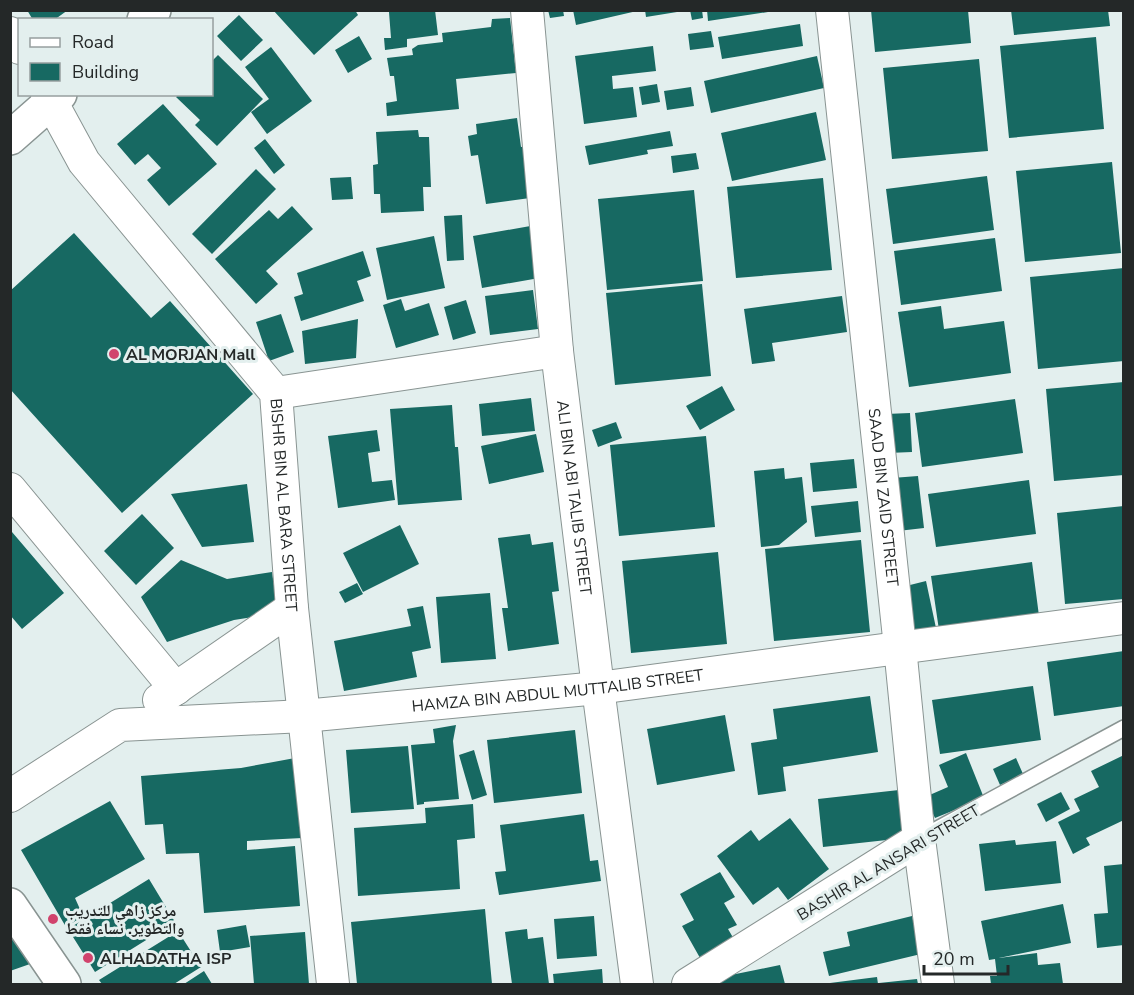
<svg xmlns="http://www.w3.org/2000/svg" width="1134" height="995" viewBox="0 0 1134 995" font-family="'Nunito Sans','Noto Naskh Arabic',sans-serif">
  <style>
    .building { fill: #176962 }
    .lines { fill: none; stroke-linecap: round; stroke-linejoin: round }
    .service-casing { stroke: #899492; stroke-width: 18 }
    .minor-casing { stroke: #899492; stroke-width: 34 }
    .tertiary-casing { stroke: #899492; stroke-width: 36 }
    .service { stroke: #fff; stroke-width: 15 }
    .minor { stroke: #fff; stroke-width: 32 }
    .tertiary { stroke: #fff; stroke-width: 33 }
    .poi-dot { fill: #d1436d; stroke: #e3efee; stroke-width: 2 }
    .labels { text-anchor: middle; stroke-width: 6; stroke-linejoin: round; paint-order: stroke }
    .poi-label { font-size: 16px; font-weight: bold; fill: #242828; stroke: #e3efee; text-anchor: start }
    .street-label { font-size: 16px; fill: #242828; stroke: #e3efee }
  </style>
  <rect width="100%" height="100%" fill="#e3efee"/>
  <path class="building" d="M27,10H68L54,20H33Z
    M273,10H355L358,15L314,55Z
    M405,10H435L438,35L407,39V47L385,50L384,38H391L389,12Z
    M548,10H563L564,16L550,18Z
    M573,10H636L637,11L576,25Z
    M645,10H677V12L646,17Z
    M690,10H702L703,18L692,20Z
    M707,10H768V12L708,21Z
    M871,10H968L971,43L875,52Z
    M1011,10H1108L1110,26L1014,35Z
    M239,15L263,40L241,61L217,36Z
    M510,18L516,73L456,79L459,109L387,116L386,103L397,101L394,76H390L387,58L413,55L412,49L418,45L443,42L442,33L491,27L492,19Z
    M800,24L803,46L722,59L718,37Z
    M711,31L714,47L690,50L688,34Z
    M359,36L372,59L348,73L335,50Z
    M1096,37L1104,129L1009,138L1000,46Z
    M653,46L656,71L612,76L613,89L633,87L637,117L584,124L575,56Z
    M271,47L312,101L267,134L251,112L269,99L245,67Z
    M218,55L263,99L217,146L195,125L200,120L176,97L179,94H212V61Z
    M817,56L824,88L711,113L704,81Z
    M979,59L988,151L892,159L883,68Z
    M657,84L660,102L642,105L639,87Z
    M691,87L694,106L667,110L664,91Z
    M163,104L217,164L169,206L147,180L161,168L148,154L135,165L117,144Z
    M816,112L826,160L732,181L721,133Z
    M517,118L521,147L527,146L530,198L486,204L478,155L471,156L468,136L477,134L476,124Z
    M418,130L419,137H429L431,187H423L424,211L381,213L380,194H374L373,165L378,164L376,132Z
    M670,131L673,146L647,150L648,154L589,165L585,146Z
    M265,139L285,165L274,174L254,148Z
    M696,153L699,169L673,173L671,156Z
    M1112,162L1121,253L1025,262L1016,171Z
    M256,169L276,189L212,254L192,234Z
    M987,176L994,230L893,244L886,189Z
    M351,177L353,199L332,200L330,178Z
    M823,178L832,270L736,278L727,187Z
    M694,190L703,281L607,290L598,199Z
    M292,206L313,229L266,271L278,284L256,304L215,259L269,210L278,219Z
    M462,215L464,260L447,261L444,216Z
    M536,225L545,277L482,288L473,236Z
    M74,233L151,318L170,301L253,394L122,513L10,389V291Z
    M434,236L445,288L387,300L376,248Z
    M995,238L1002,291L901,305L894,251Z
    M363,251L371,276L357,281L364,301L301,321L294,297L303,294L297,273Z
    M1124,268V361L1038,369L1030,277Z
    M702,284L711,376L615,385L606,293Z
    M533,290L538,329L490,335L485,296Z
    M842,296L847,332L772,343L775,361L752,364L744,309Z
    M401,299L405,311L429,303L439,335L396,348L383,305Z
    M466,300L476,333L453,340L444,307Z
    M941,306L944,329L1004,321L1011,373L909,387L898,312Z
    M281,314L294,352L269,361L256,322Z
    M358,319L356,358L305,364L302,331Z
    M1124,382V475L1054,481L1046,389Z
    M722,386L735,410L700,430L686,406Z
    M531,398L535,431L482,436L479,404Z
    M1015,399L1023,453L922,467L915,413Z
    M452,405L455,447H458L462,500L398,505L390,409Z
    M910,413L912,452L888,453L886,414Z
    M616,422L622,438L598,447L592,430Z
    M377,430L380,451L368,453L372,482L392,480L395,500L338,508L328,436Z
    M536,434L544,472L489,484L481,446Z
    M706,436L715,527L619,536L610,445Z
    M854,459L857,488L813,492L810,463Z
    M784,468L785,479L802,477L807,522L779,545L761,547L754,471Z
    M918,476L924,528L898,531L892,478Z
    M1029,480L1036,534L936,547L928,494Z
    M247,484L254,542L202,547L171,494Z
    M858,501L861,532L815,537L811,506Z
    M1124,506V599L1065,604L1057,513Z
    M142,514L174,548L136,585L104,551Z
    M400,525L419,564L363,592L343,553Z
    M12,532L64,593L22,629L10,615V534Z
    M530,534L532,545L553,542L559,591L552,592L559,644L508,651L502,608H508L498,538Z
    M861,540L870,632L774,641L765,549Z
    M718,552L727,644L631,653L622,561Z
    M181,560L227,579L272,572L278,613L234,620L167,642L141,597Z
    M1032,562L1039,616L939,630L931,576Z
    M926,581L936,628L912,634L902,587Z
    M357,583L363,594L345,603L339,592Z
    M490,593L496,659L441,663L436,597Z
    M423,606L431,648L412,652L417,677L344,691L334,641L411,626L407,609Z
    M1124,651V706L1054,716L1047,662Z
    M1033,686L1041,740L940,754L932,700Z
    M870,696L878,752L783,767L786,791L758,795L751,743L777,739L773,709Z
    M725,715L735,771L657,785L647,729Z
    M456,725L453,741L459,799L424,802V804L417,805L411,745L435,743L433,729Z
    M575,730L582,793L494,803L487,740Z
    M408,746L414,809L351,813L346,750Z
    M474,750L487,795L472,800L459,755Z
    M966,753L984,798L935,818L925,797L948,787L939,765Z
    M1124,755V820L1086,838L1090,845L1073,854L1058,822L1080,811L1074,799L1099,787L1091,771Z
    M295,758L302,838L247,841V850L295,846L300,906L204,913L199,853L166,854L163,824L145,825L141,776L241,768Z
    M1016,758L1023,774L1000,785L993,769Z
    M899,790L905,838L823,847L818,799Z
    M1061,792L1070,809L1046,822L1037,804Z
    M110,801L145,859L75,898L83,916L66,927L21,850Z
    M473,804L475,838L457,840L460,889L358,896L354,828L426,823L425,808Z
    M584,814L590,861L598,860L601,881L499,895L495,872L506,871L500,825Z
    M790,818L829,869L788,900L778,887L753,905L717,856L751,830L759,841Z
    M1015,840L1016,845L1056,841L1061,883L985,891L979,844Z
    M1124,864V945L1097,948L1094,914L1108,913L1104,866Z
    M720,872L735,897L724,903L737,925L728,929L738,946L704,965L682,926L694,920L680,894Z
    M149,879L175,922L95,972L68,929Z
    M1063,904L1071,943L999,958L1037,953L1038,965L1060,963L1063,984H991L990,976H997L995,959L989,960L981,921Z
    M485,909L492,984H357L351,922Z
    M594,916L597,956L557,959L554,919Z
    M912,916L921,954L829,976L823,952L850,946L847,932Z
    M246,925L250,947L220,952L217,930Z
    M527,929L528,939L543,937L549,984H512L505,932Z
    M178,931L201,967L174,984H102L99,980Z
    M305,932L309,984H254L250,936Z
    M10,933L30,964L10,971Z
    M780,965L785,984H710L726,976Z
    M602,969L603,984H554L553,974Z
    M204,971L212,984H184Z
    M877,977L878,984H830V983Z
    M917,979L918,984H879V983Z"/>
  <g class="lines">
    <defs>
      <path id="service" d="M919,839L1124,728"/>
      <g id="minor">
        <path id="s1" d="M527,10L557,351L598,688L637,984"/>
        <path id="s2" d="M832,10L900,647L919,839L938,984"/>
        <path d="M10,33L20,48"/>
        <path id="s3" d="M47,94L84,162L276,393L292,608L304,716L333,984"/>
        <path d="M276,393L557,351"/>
        <path d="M10,489L176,689"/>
        <path d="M159,700L292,608"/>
        <path id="s4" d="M10,796L120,725L304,716L598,688L1124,618"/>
        <path d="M688,984L919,839"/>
      </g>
      <path id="tertiary" d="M144,20L154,10
        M10,138L60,94
        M10,905L64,984"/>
    </defs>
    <use href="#service" class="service-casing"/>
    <use href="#minor" class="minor-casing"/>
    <use href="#tertiary" class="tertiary-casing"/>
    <use href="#service" class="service"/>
    <use href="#minor" class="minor"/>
    <use href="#tertiary" class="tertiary"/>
  </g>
  <g class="poi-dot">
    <circle cx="114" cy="354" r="6"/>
    <circle cx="53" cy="919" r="6"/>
    <circle cx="88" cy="958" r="6"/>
  </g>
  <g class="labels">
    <g class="poi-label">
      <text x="126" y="360">AL MORJAN Mall</text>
      <text x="65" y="916">مركز زاهي للتدريب<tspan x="65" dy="18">والتطوير. نساء فقط</tspan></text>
      <text x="100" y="964">ALHADATHA ISP</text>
    </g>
    <g class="street-label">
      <text dy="6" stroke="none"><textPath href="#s1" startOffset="490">ALI BIN ABI TALIB STREET</textPath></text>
      <text dy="6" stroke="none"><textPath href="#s2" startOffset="490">SAAD BIN ZAID STREET</textPath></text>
      <text dy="6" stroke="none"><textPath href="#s3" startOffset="490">BISHR BIN AL BARA STREET</textPath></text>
      <text dy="6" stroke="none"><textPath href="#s4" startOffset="570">HAMZA BIN ABDUL MUTTALIB STREET</textPath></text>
      <text transform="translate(888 862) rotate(-31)" y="6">BASHIR AL ANSARI STREET</text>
    </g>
  </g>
  <rect width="1134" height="995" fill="none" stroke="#242828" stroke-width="24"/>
  <rect x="18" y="18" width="195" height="78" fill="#e3efee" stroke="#979f9f" stroke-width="1.5"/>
  <rect x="30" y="38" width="30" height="9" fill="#ffffff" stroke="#979f9f" stroke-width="1.5"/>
  <text x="72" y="48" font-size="18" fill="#242828">Road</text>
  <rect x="30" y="63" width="30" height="18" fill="#176962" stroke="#979f9f" stroke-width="1.5"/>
  <text x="72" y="78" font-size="18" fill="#242828">Building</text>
  <path d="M924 965v9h84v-9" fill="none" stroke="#242828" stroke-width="3"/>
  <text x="933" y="965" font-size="18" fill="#242828" stroke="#e3efee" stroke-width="4.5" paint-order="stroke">20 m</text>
</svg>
